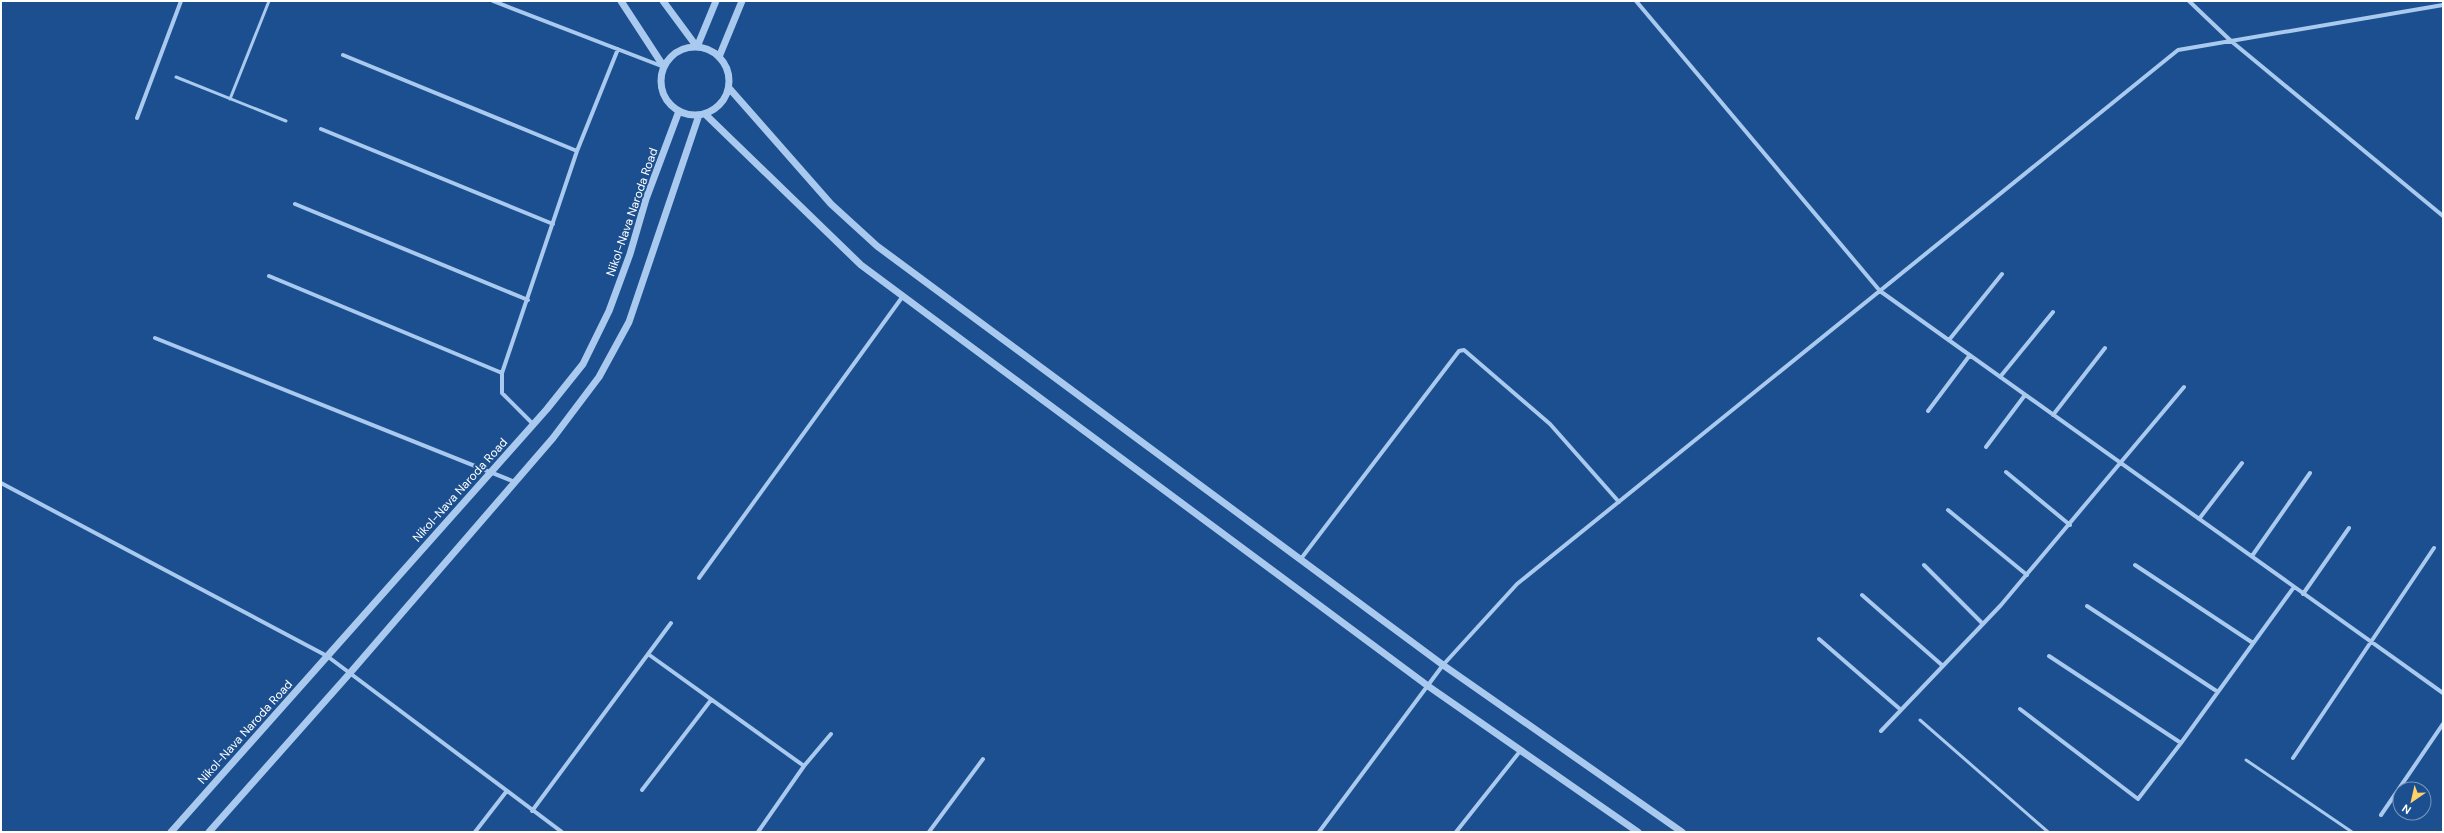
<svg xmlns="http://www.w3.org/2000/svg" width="2444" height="833" viewBox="0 0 2444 833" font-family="'DM Sans',sans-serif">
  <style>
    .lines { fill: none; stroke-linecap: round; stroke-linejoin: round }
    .service { stroke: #a9c9ee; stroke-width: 3 }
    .minor { stroke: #a9c9ee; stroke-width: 4 }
    .tertiary { stroke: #a9c9ee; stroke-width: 7 }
    .labels { text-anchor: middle; stroke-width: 4; stroke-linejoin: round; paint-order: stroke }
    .street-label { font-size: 12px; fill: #fff; stroke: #1b4f8f }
  </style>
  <rect width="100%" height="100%" fill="#1b4f8f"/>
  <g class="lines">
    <path class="service" d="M176,77L286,121
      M230,99L269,1
      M1920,720L2048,832
      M2246,760L2352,832"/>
    <path class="minor" d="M493,1L664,67
      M1636,1L1880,291L2443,693
      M2189,1L2231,41L2443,216
      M343,55L577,151
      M137,118L181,1
      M321,129L553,224
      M295,204L528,300
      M269,276L502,373L577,151L618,49
      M155,338L515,482
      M1949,340L2002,274
      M502,373V393L534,425
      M2000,377L2053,312
      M1928,411L1970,355
      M2053,415L2105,348
      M1986,447L2025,395
      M2006,472L2070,525
      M1,483L327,656L562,832
      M1948,510L2027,575
      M2199,519L2242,463
      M2252,556L2310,473
      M1300,560L1459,351L1464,350L1550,424L1619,502
      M1924,565L1983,624
      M2135,565L2253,643
      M699,578L903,296
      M2303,594L2349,528
      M1862,595L1943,666
      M2087,606L2218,692
      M1819,639L1901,710
      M648,654L804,766L831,734
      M2049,656L2181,743
      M2020,709L2138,799L2181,743L2294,587
      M1881,731L2001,605L2184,387
      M2293,758L2434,548
      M642,790L711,700
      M532,811L671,623
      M2381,815L2443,724
      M475,832L506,792
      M758,832L804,766
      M929,832L983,759
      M1319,832L1443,665L1517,584L2178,50L2443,5
      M1456,832L1521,750"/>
    <path class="tertiary" d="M621,1L664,67
      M663,1L697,47
      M697,47L716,1
      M661 81a34 34 0 1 1 68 0a34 34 0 1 1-68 0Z
      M719,57L742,1
      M729,88L831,204L877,246L1443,665L1682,832
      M705,114L861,265L1428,686L1638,832
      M171,832L547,409L583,364L609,311L630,254L646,199L679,111
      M209,832L350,673L553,438L599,377L629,322L699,115"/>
  </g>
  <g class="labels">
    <g class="street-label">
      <text transform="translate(632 212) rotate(-71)" y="4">Nikol-Nava Naroda Road</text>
      <text transform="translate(460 490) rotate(-48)" y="4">Nikol-Nava Naroda Road</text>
      <text transform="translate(245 732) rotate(-48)" y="4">Nikol-Nava Naroda Road</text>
    </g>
  </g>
  <rect width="2444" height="833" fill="none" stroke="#ffffff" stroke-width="4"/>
  <g transform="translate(2412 801) rotate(214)"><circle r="19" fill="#1b4f8f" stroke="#7695bc"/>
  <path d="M0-3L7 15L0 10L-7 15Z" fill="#ffd166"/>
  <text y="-6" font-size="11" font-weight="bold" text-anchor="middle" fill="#ffffff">N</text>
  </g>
</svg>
